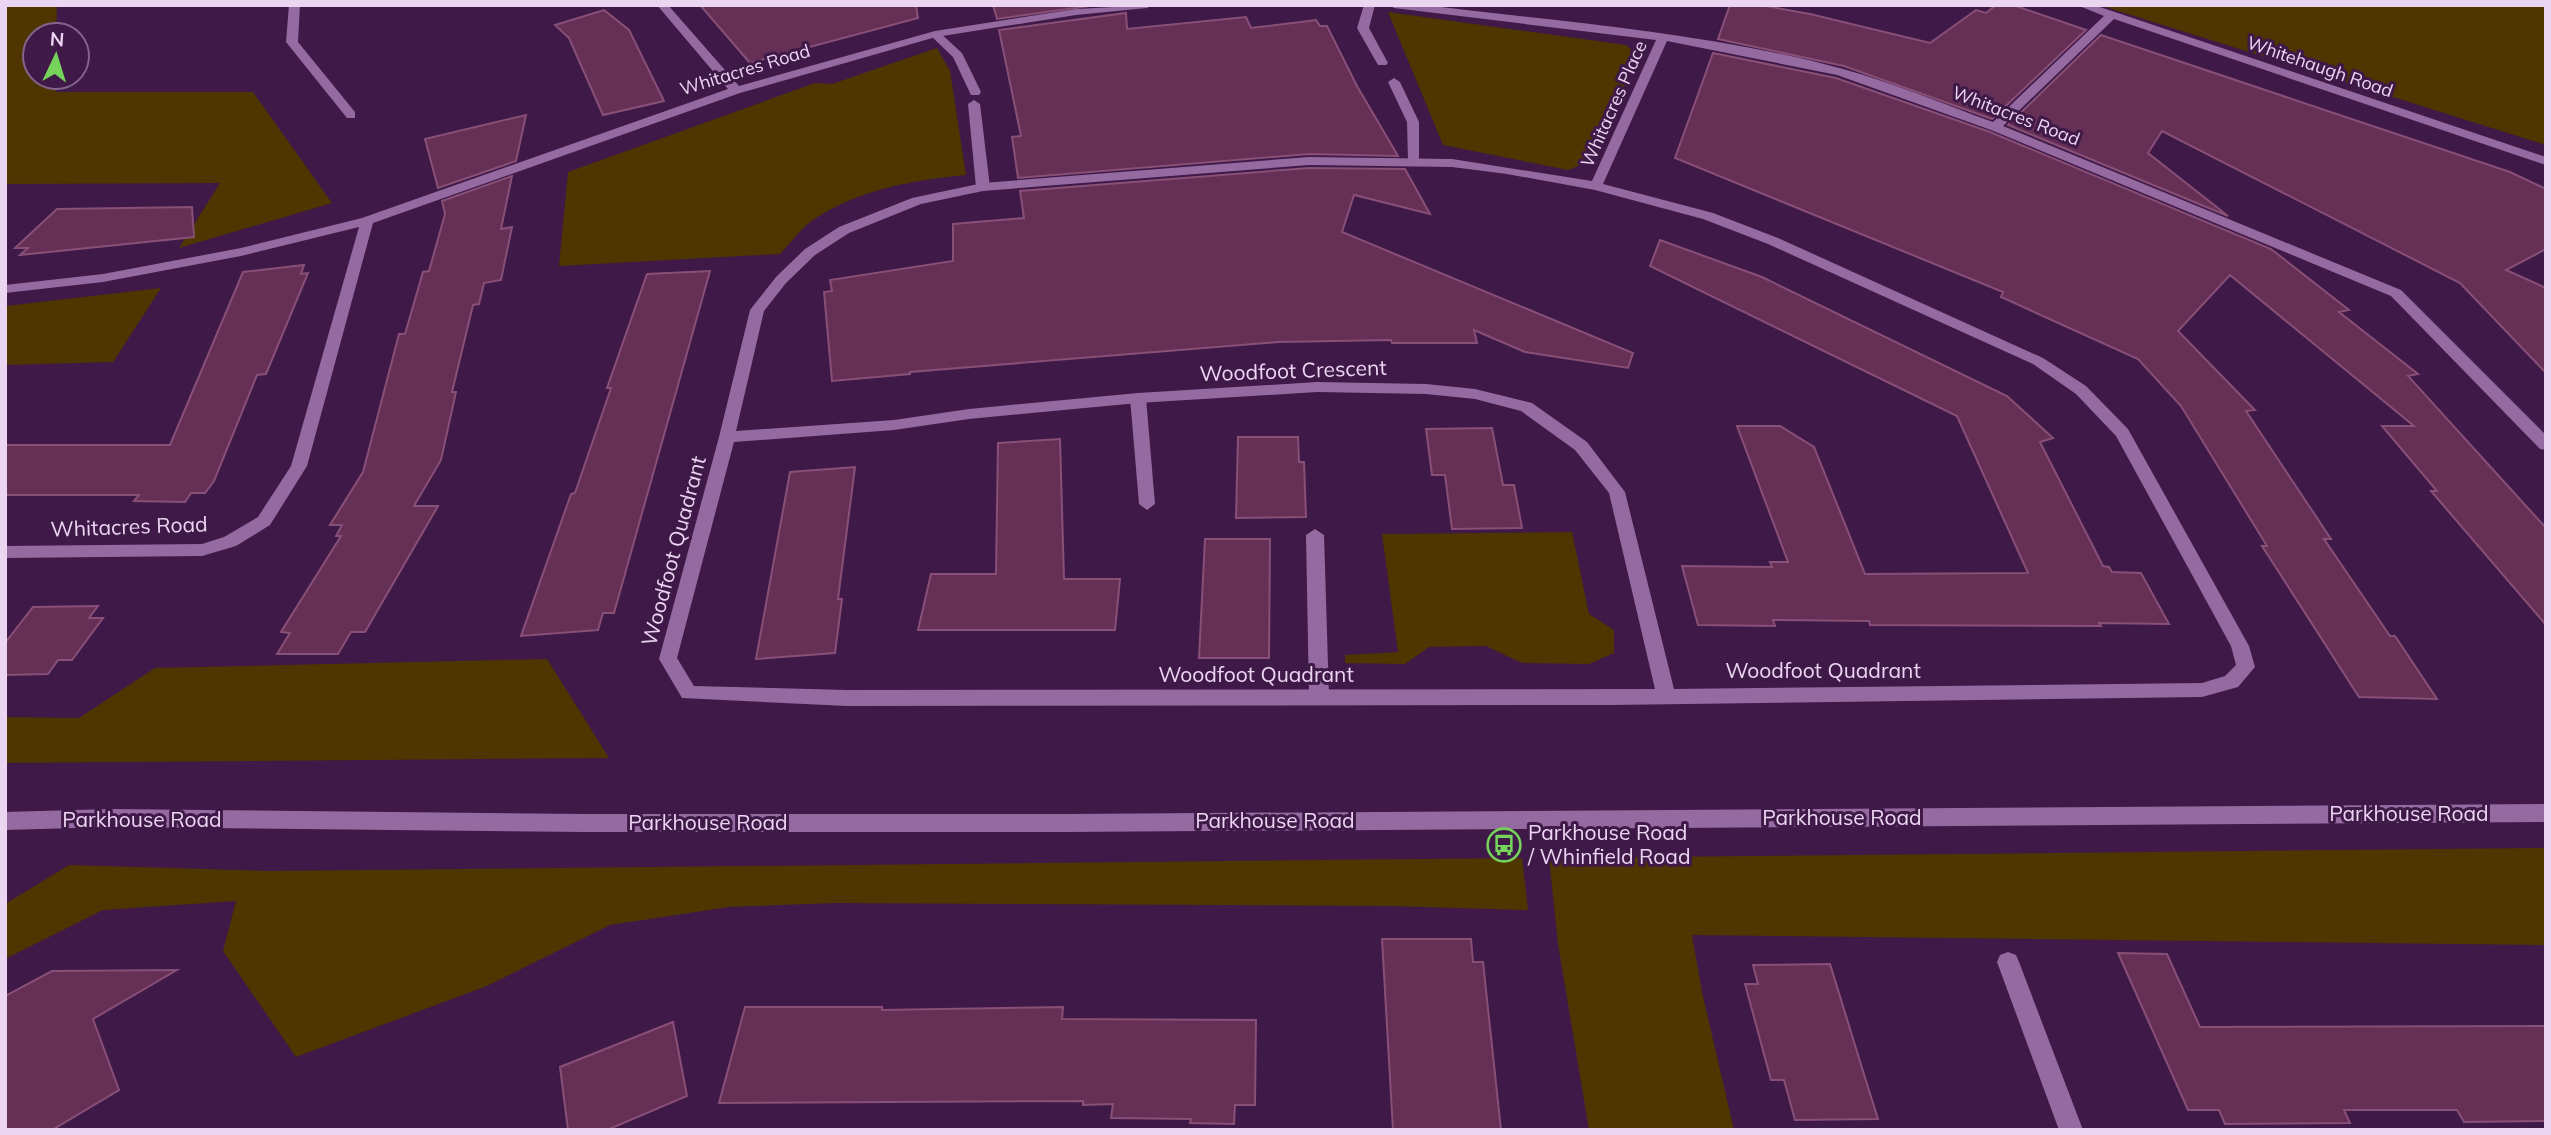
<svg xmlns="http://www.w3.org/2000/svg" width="2551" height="1135" viewBox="0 0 2551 1135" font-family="Mulish,sans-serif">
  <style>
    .green { fill: #4f3500 }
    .building { fill: #663056; stroke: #884f77; stroke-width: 2 }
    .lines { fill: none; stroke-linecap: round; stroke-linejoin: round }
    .service { fill: #956aa0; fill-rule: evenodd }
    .minor { fill: #956aa0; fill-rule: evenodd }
    .secondary { fill: #956aa0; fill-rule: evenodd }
    .labels { text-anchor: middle; stroke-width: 6; stroke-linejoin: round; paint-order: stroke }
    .far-street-label { font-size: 18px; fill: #ecd5f2; stroke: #3f1948 }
    .street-label { font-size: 21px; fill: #ecd5f2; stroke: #3f1948 }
    .poi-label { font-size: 21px; fill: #ecd5f2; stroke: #3f1948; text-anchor: start }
  </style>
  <rect width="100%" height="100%" fill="#3f1948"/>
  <path class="green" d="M5,5H57L56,35H35V77H56V92H253L332,203L179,248L220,183L5,184Z
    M2099,5H2546V145Z
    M1388,12L1626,45L1638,56L1593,160L1568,170L1443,145Z
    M937,48L950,71L966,175C912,180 856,190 810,222C799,231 790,244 780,254L559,266L568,172L815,83L832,84Z
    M161,288L113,362L5,365L6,306Z
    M1572,532L1589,614L1614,630V653L1589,664L1522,663L1486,646L1429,647L1405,664L1345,663V655L1398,652L1382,534Z
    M547,659L609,758L5,763V717L79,718L155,668Z
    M2546,848V945L1692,935L1702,992L1734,1130H1589L1558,944L1549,858Z
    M1522,858L1528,910L1388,906L835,903L729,907L610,925L487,986L296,1057L223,951L236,901L103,910L5,959V904L69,865L270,871Z"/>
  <path class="building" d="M700,5H916L918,18L750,63Z
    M993,5H1097L997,19Z
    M1730,5H1760L1810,14L1930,43L1976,10L1986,13L1996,5H2013L2086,30L1992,119L1844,66L1718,39Z
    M604,10L629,30L664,101L603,115L569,38L555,25Z
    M1126,13L1127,29L1246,17L1251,28L1316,20L1320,26H1327L1357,86L1398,156L1309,154L1018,178L1012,137L1021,136L999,30Z
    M2101,35L2510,172L2546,189V249L2506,270L2546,288V373L2460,283L2162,131L2148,153L2228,216L2008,125Z
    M1713,53L1836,78L1990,132L2271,249L2349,310L2339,312L2418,374L2408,376L2546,528V625L2431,491H2437L2382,426H2414L2230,275L2178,331L2255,410L2246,411L2331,539H2324L2390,636H2395L2437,699L2359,697L2262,546H2267L2181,406L2138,359L2001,297L2003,292L1675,158Z
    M526,115L516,161L438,188L425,139Z
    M1309,168L1405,169L1430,214L1354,195L1342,232L1633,353L1628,368L1525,352L1474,330L1477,343H1392L1391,340L1278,342L910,372V374L832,381L824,292L832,291L830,280L953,261V224L1024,218L1020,191Z
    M512,176L501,229L512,227L501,280L484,283L479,304L473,305L452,392H456L441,460L414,506H438L365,632H351L338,654H277L290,633L281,632L341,536H336L342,525H330L363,472L399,334H405L423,272L429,271L445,214L442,201Z
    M192,207L194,237L20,255L28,248H15L57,209Z
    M1660,240L1762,277L2007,396L2053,438L2040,442L2103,566L2109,567L2112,572L2141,573L2169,624L2099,623L2101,626L1870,625L1869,621L1773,620L1775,626L1698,625L1682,566L1772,567L1770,562H1788L1737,426H1780L1814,447L1865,574L2028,573L1957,416L1650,266Z
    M304,265L301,274L308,273L266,374L257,375L214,481L205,493H191L185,502L134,501L139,495H5V445H170L243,272Z
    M710,271L614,613H603L598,630L521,636L571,494L575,493L611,388H607L647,274Z
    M1492,428L1503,485H1514L1522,528L1452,529L1445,475H1432L1426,429Z
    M1238,437H1298L1299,462H1304L1306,517L1236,518Z
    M1060,439L1064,579H1120L1115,630H918L931,574H996L998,443Z
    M855,467L838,599H842L835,653L756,659L790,472Z
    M1205,539H1270L1269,658H1199Z
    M98,606L89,618H103L72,660H58L48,674L5,675V643L33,607Z
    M1382,939H1471L1473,962H1483L1501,1130H1393Z
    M2118,953L2167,954L2200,1027L2546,1026V1121L2464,1122L2457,1110H2344L2350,1123L2225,1124L2219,1110H2188Z
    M1830,964L1867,1084L1878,1119L1795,1120L1784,1080H1771L1745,984H1758L1753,965Z
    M177,970L93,1019L119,1090L52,1130H5V996L52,971Z
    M745,1007H882V1010L1063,1007L1062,1019L1256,1020L1255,1105H1235L1234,1124L1190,1123L1191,1119L1111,1118L1113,1104L1083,1105V1101L719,1103Z
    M673,1022L687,1096L607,1130H568L560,1067Z"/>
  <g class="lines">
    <path class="service" d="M1364,5H1375L1369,28L1388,63L1386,65H1378L1357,28Z
      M931,32H939L962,53L981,92L979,95H971L953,57L931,36Z
      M1394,78L1400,82L1419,122V164H1409L1408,161L1407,122L1388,82Z
      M974,100L980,104L990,187L983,191L976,187L968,104Z
      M1138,393L1146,398L1155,504L1147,510L1139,504L1130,398Z
      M1315,529L1324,535L1329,697L1326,702L1319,705L1312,702L1309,697L1306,535Z"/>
    <path class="minor" d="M289,5H300L298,42L355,112V118H347L286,42Z
      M657,5H668L739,86L935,31L1076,9L1152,5L1147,8L1076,15L936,37L740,93L373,223L307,466L270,525L236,546L202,556L5,558V546L202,544L224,537L258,517L291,466L359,227L241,256L103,282L5,293V285L103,274L241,248L362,218L728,89Z
      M1389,5H1424C1563,22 1707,32 1843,69C1894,83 1943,104 1993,122L2104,16L2077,5H2094L2546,157V165L2114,19L2003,126L2401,290L2546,435V450L2540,449L2391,296L1991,130L1837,75L1667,41L1603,184L1713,213L1778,238L2043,358L2086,386L2128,429L2249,646L2255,667L2238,687L2202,697L1612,705L847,706L682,698L659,659L719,437L750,310L776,277L805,249L839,227L912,198L983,183L1309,157L1452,159L1592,181L1656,40L1394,8ZM1309,165L1452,167L1507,174L1595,190L1703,219L1768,244L2033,364L2076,394L2116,436L2231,646L2236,665L2225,676L2202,683L1674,689L1625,492L1587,442L1532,403L1475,389L1426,384L1317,382L1138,393L969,409L894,420L736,431L764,311L786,283L815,255L849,233L921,204L983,191ZM1317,392L1426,394L1475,399L1521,411L1575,450L1609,493L1655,689L847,690L694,686L677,658L734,442L894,430L969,419L1138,403Z
      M2008,952L2016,955L2019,962L2083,1130H2059L1997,962L2000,955Z"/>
    <path class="secondary" d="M2546,804V822L1067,832H586L110,827L5,830V812L110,809L586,814H1067Z"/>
  </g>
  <defs>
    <symbol id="bus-ring" viewBox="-11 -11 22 22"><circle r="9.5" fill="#3f1948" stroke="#75d25b" stroke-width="1.5"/><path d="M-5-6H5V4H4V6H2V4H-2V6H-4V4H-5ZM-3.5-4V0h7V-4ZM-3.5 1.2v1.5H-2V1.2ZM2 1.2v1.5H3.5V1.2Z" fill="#75d25b"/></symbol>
  </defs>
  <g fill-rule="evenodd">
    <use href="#bus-ring" x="1485" y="826" width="38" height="38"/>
  </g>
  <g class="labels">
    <g class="far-street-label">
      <text transform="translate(2320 67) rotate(19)" y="6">Whitehaugh Road</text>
      <text transform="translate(745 70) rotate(-17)" y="6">Whitacres Road</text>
      <text transform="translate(1614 104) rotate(-66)" y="6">Whitacres Place</text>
      <text transform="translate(2016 116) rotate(21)" y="6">Whitacres Road</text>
    </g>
    <g class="street-label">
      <text transform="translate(1293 371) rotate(-2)" y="7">Woodfoot Crescent</text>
      <text transform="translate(129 527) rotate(-2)" y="7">Whitacres Road</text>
      <text transform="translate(674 551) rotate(-75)" y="7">Woodfoot Quadrant</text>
      <text x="1823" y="678">Woodfoot Quadrant</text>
      <text x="1256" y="682">Woodfoot Quadrant</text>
      <text x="2409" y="821">Parkhouse Road</text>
      <text x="1842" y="825">Parkhouse Road</text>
      <text x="142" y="827">Parkhouse Road</text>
      <text x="1275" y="828">Parkhouse Road</text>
      <text x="708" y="830">Parkhouse Road</text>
    </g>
    <g class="poi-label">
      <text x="1528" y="840">Parkhouse Road<tspan x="1528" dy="24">/ Whinfield Road</tspan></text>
    </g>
  </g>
  <rect width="2551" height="1135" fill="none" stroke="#ecd5f2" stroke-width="14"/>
  <g transform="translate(56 56) rotate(4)"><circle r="33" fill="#3f1948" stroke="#84648c" stroke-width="2"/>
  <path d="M0-5L12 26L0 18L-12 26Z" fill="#75d25b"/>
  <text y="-10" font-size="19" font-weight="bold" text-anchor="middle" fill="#ecd5f2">N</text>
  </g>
</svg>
